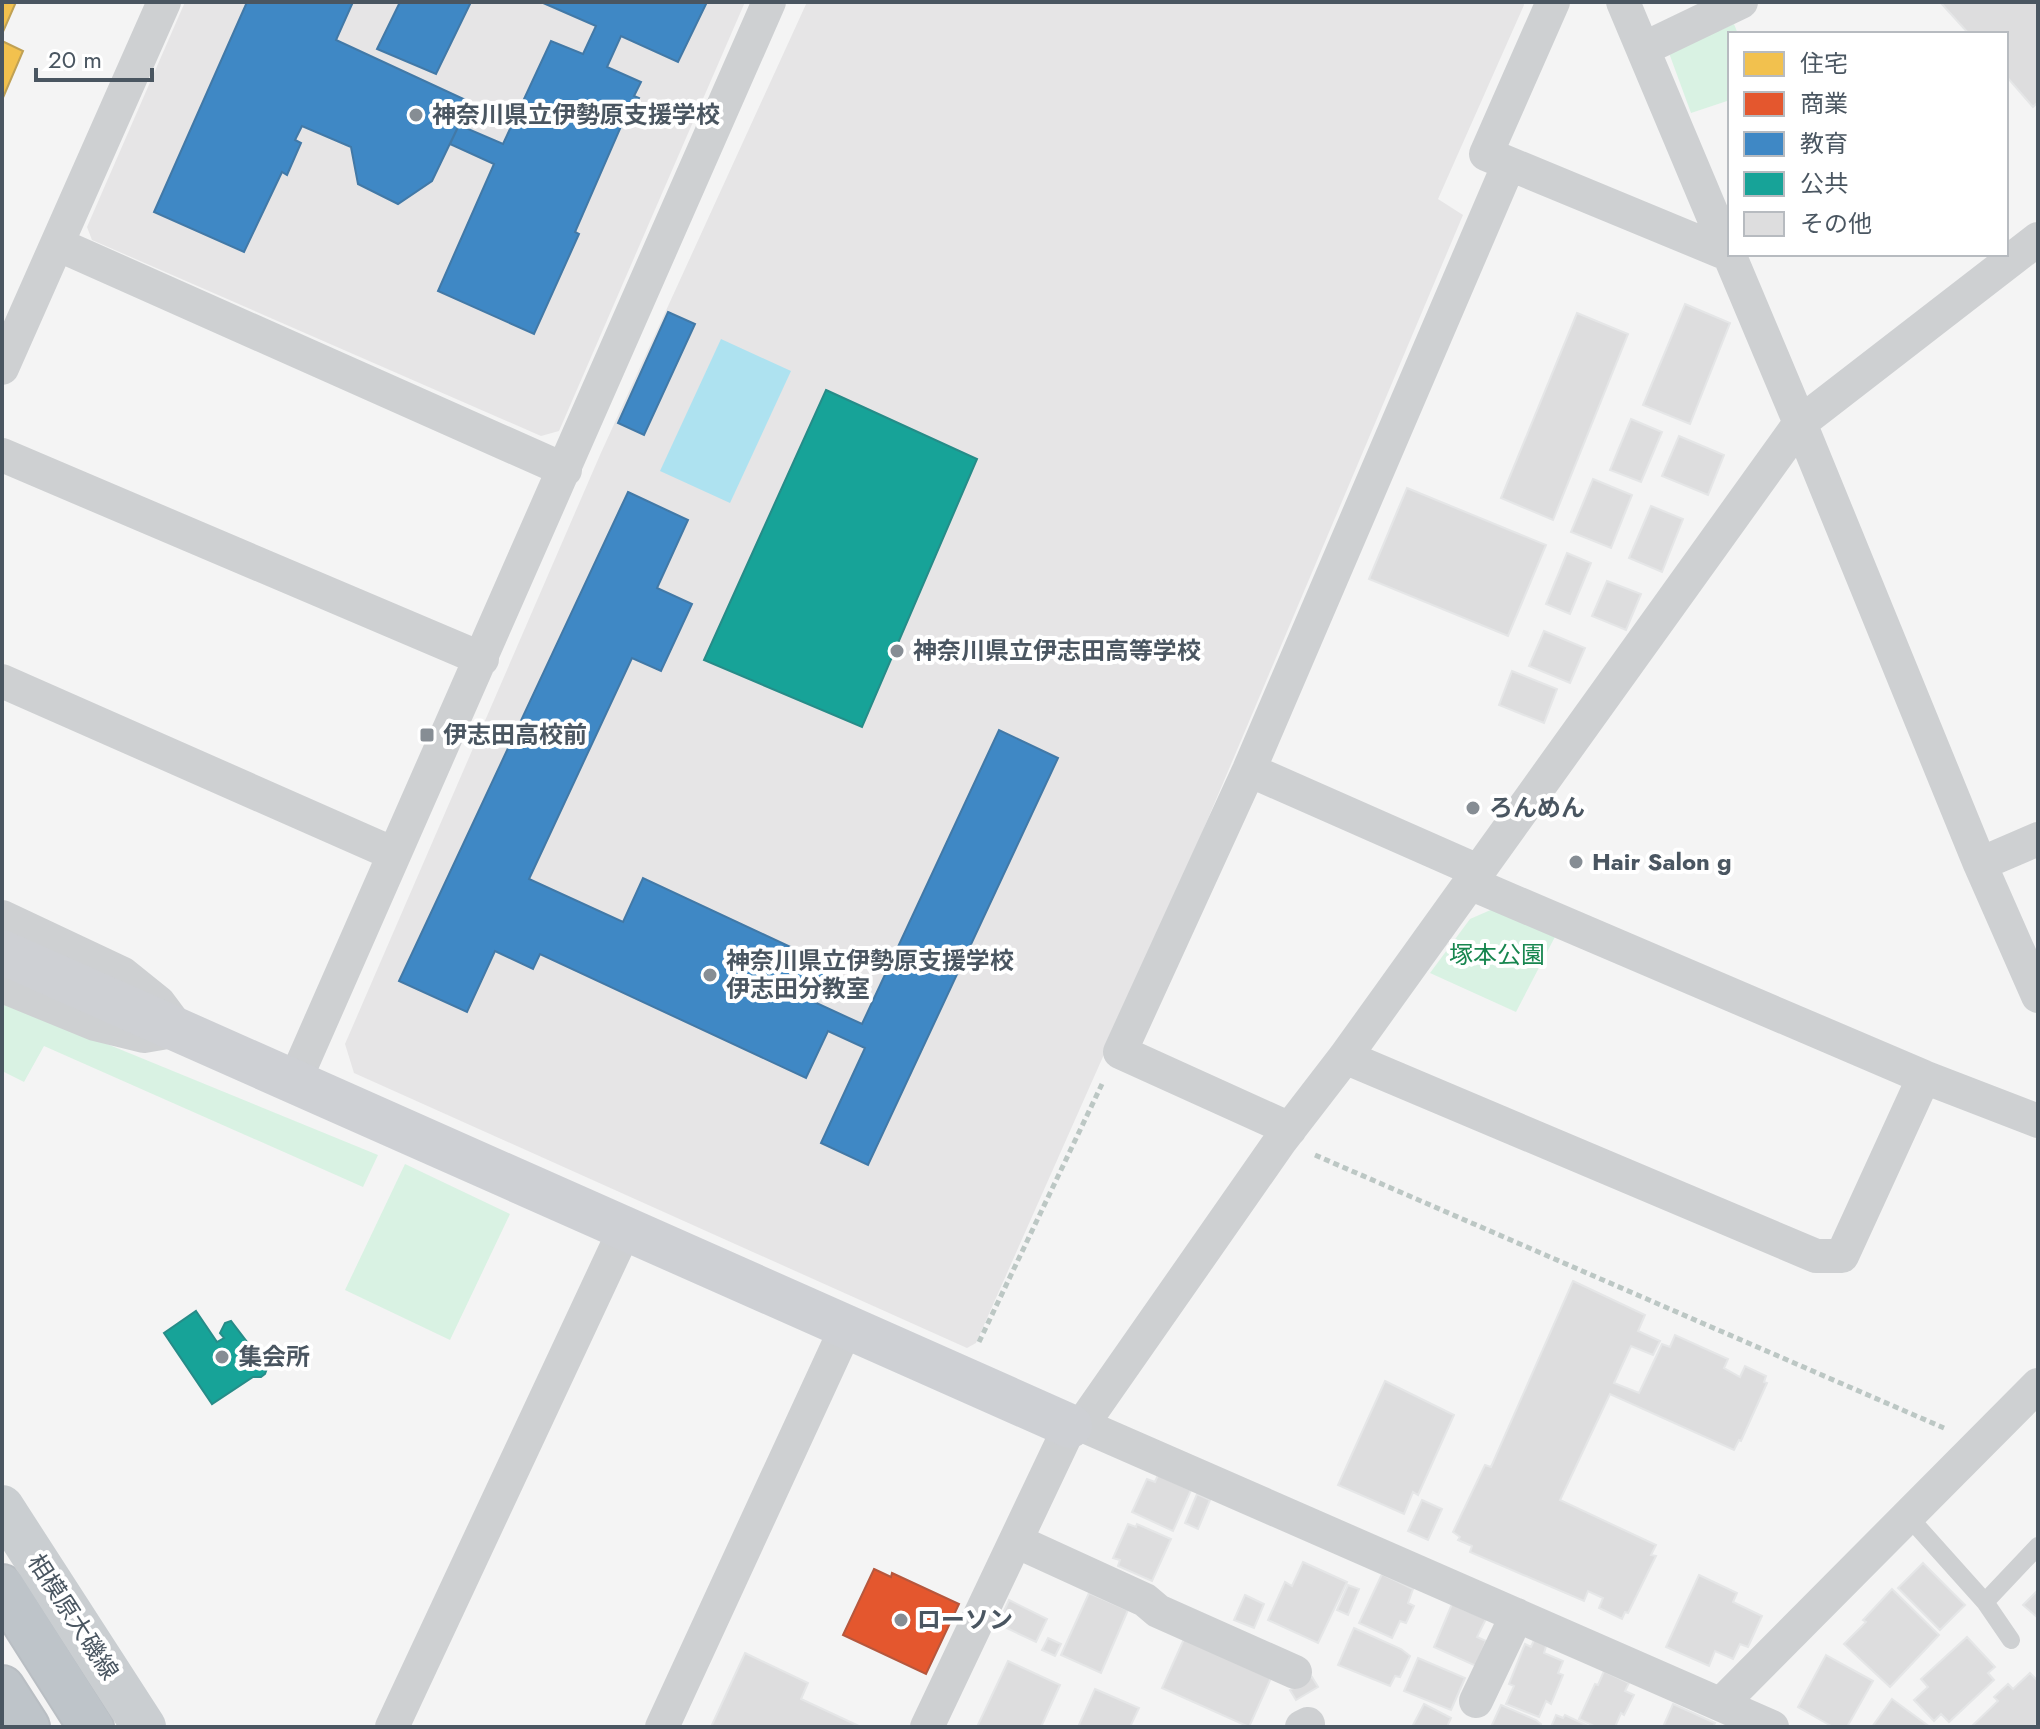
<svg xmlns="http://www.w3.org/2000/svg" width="2040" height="1729" viewBox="0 0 2040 1729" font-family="Jost,'Noto Sans JP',sans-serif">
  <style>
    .education { fill: #e6e5e6 }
    .green { fill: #d9f2e3 }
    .water { fill: #aee2f0 }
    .homes { fill: #f2c14e; stroke: #c0a154; stroke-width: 2 }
    .shops { fill: #e4572e; stroke: #b6573d; stroke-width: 2 }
    .schools { fill: #3f88c5; stroke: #4279a7; stroke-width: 2 }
    .public { fill: #17a398; stroke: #268c88; stroke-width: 2 }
    .building { fill: #ddddde; stroke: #e5e6e7; stroke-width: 2 }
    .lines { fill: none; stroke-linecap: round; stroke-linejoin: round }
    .highway-casing { stroke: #b9bec3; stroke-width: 48 }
    .path { stroke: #bcc7c4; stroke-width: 5; stroke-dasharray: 6 4; stroke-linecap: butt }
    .lane { stroke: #ced0d2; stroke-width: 18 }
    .street { stroke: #ced0d2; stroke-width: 34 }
    .secondary { stroke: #ced0d4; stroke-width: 44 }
    .primary { stroke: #caced1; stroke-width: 44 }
    .highway { stroke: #bec4c9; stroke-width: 44 }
    .poi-dot { fill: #868d94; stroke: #fff; stroke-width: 3 }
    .labels { text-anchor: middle; stroke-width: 8; stroke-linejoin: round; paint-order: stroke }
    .poi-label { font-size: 24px; font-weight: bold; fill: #4a5661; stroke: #fff; text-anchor: start }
    .park-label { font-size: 24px; fill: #17864f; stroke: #fff }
    .street-label { font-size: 24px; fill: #4a5661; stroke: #fff }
  </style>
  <rect width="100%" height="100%" fill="#f4f4f4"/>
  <path class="education" d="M185,2H745L559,431L541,436L92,240L87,227Z
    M807,2H1523L1524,5L1438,199L1463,215L1196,847L976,1343L967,1348L354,1073L345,1044L600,455Z"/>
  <path class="green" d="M1734,24L1738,34H1730V100L1691,113L1669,53Z
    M1502,905L1558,931L1516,1012L1430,973L1470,919Z
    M2,1001L378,1155L363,1187L44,1046L24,1082L2,1071Z
    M405,1164L510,1214L450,1340L345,1290Z"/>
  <path class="water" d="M721,339L791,371L730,503L660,471Z"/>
  <path class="homes" d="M2,2H16L2,34Z
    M2,41L23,51L2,100Z"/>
  <path class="shops" d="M874,1569L891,1577L892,1573L959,1604L926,1674L843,1635Z"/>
  <path class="schools" d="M247,2H353L336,40L470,102L432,181L398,204L358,184L351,147L302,126L295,140L301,143L287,175L282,172L244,252L154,212Z
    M400,2H471L436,74L377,49Z
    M541,2H707L678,62L621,36L607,67L641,82L634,96L639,98L626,126L622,124L575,232L579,234L534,334L438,291L494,164L450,144L459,125L503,144L551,41L583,54L596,26Z
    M668,312L695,324L644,435L618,423Z
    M628,492L688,520L657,588L692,604L661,671L632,658L529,879L623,922L643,878L829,965L812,1001L862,1024L999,730L1058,758L868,1165L821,1143L865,1048L828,1031L806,1078L540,954L533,969L495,951L467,1012L399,981Z"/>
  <path class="public" d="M826,390L977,459L862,727L704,660Z
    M196,1311L217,1342L224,1338L220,1333L225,1323L231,1321L257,1355H262L269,1363L265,1374L261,1377H253L212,1404L164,1333Z"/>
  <path class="building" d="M1940,2H2038V102L2033,107L2006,76V34H1969Z
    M1685,304L1730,323L1690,424L1643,405Z
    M1577,313L1628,334L1553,520L1501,498Z
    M1631,419L1662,432L1641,482L1610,470Z
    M1679,436L1724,455L1708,495L1662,476Z
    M1593,479L1632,495L1611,548L1571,532Z
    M1407,488L1546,545L1508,636L1369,579Z
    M1651,506L1683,519L1662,572L1629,558Z
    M1567,553L1591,563L1570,614L1546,604Z
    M1607,581L1641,594L1626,630L1592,616Z
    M1544,631L1585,648L1570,683L1529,666Z
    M1512,671L1557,689L1544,723L1499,705Z
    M1573,1281L1645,1315L1638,1331L1660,1341L1653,1355L1631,1346L1614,1383L1639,1393L1662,1344L1670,1347L1675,1335L1728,1359L1724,1368L1740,1377L1745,1366L1766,1376L1764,1382L1767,1383L1741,1441L1739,1440L1734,1450L1610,1394L1560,1500L1656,1545L1651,1555L1656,1556L1628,1613L1625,1612L1622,1619L1599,1608L1603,1598L1588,1591L1584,1601L1470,1552L1472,1546L1458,1540L1460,1537L1453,1532L1485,1465L1491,1467Z
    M1385,1381L1454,1415L1418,1495L1413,1492L1404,1514L1338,1485Z
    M1158,1475L1191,1490L1173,1531L1132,1512L1147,1479L1155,1482Z
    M1197,1494L1210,1500L1198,1529L1185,1523Z
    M1422,1500L1442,1509L1428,1540L1408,1531Z
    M1128,1524L1136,1527L1137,1524L1171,1539L1152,1581L1118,1566L1120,1560L1113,1558Z
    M1303,1562L1347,1582L1318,1643L1268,1620L1285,1582L1292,1586Z
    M1923,1563L1965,1605L1940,1630L1898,1588Z
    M1382,1574L1413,1589L1408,1603L1414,1606L1406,1623L1400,1621L1392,1638L1359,1623Z
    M1699,1575L1737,1593L1733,1602L1762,1616L1748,1647L1740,1644L1733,1659L1715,1651L1709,1666L1666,1647Z
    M1348,1585L1359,1589L1348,1615L1337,1610Z
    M1892,1589L1939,1635L1890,1687L1844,1644L1866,1622L1863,1620Z
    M2038,1590V1618L2023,1605Z
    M1089,1593L1128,1610L1101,1673L1061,1655Z
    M1245,1595L1264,1604L1254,1628L1234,1620Z
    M1009,1600L1047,1619L1036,1642L998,1624Z
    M1452,1604L1486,1619L1477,1637L1486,1641L1476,1666L1434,1647Z
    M1354,1628L1401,1649L1410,1656L1400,1677L1395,1676L1390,1686L1338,1665Z
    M1188,1630L1275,1669L1249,1727L1162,1688Z
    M1967,1637L1995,1667L1988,1673L1994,1680L1949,1722L1941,1714L1934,1721L1914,1700L1928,1687L1921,1679Z
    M1048,1638L1061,1644L1055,1656L1042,1650Z
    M1535,1638L1547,1643L1544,1653L1563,1661L1558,1673L1563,1675L1551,1704L1546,1701L1539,1717L1506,1704L1514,1686L1509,1684L1525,1644L1531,1647Z
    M745,1653L808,1683L801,1699L861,1727H711Z
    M1826,1655L1873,1681L1847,1727H1833L1798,1707Z
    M1418,1658L1465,1678L1451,1710L1404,1691Z
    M1008,1661L1060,1685L1041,1727H977Z
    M1604,1671L1629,1683L1625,1691L1634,1695L1624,1715L1621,1713L1615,1727H1596L1579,1719L1595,1684L1598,1685Z
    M2030,1673L2038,1681V1723L2034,1727L1972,1726L1998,1701L1994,1697L2008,1684L2013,1689Z
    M1312,1677L1318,1687L1296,1700L1290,1690Z
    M1095,1689L1139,1708L1130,1727H1078Z
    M1892,1699L1930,1727H1872Z
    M1424,1704L1451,1718L1447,1727H1412Z
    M1673,1704L1715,1723L1713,1727H1663Z
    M1501,1705L1536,1720L1541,1724L1540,1727H1491Z
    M1556,1715L1563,1718L1565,1715L1590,1727H1551Z"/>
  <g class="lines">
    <defs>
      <path id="highway" d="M2,1587L91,1727
        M2,1688L27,1727"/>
    </defs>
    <use href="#highway" class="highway-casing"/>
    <path class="path" d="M1315,1155L1944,1428
      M979,1342L1102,1084"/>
    <path class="lane" d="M1907,1515L1985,1602L2011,1640
      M1985,1602L2038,1546"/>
    <path class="street" d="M1553,2L1486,154L1730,255
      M1623,2L1800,423L1980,864L2038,996
      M1643,49L1741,2
      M57,244L565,470
      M2,368L164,2
      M2,455L482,659
      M2,681L394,854
      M1249,770L1478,871
      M1980,864L2038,839
      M1470,883L1924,1077L2038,1121
      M2,917L123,974L159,1003L179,1030L144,1036L95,1024L2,986
      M1345,1057L1816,1256H1842L1924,1077
      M295,1080L769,2
      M1290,1129L1120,1052L1249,770L1509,164
      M1082,1425L1281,1140L1345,1057L1800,423L2038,239
      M1016,1541L1145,1600L1158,1611L1295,1672
      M1476,1701L1517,1615
      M1721,1704L2038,1385
      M392,1727L626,1227
      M662,1727L847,1326
      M927,1727L1070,1426L1082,1425L1772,1727
      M1302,1727L1308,1724"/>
    <path class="secondary" d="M2,952L1070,1426"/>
    <path class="primary" d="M2,1507L144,1727"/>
    <use href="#highway" class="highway"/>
  </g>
  <g class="poi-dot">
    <circle cx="416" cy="115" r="8"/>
    <circle cx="897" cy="651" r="8"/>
    <rect x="419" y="727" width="16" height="16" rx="4"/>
    <circle cx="1473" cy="808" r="8"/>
    <circle cx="1576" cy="862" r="8"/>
    <circle cx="710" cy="975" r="8"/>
    <circle cx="222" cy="1357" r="8"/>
    <circle cx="901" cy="1620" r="8"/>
  </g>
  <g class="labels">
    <g class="poi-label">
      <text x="432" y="123">神奈川県立伊勢原支援学校</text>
      <text x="913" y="659">神奈川県立伊志田高等学校</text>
      <text x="443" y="743">伊志田高校前</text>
      <text x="1489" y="816">ろんめん</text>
      <text x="1592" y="870">Hair Salon g</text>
      <text x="726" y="969">神奈川県立伊勢原支援学校<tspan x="726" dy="28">伊志田分教室</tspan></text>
      <text x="238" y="1365">集会所</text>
      <text x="917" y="1628">ローソン</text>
    </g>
    <g class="park-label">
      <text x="1497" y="963">塚本公園</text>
    </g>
    <g class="street-label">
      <text transform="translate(73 1617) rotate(57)" y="8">相模原大磯線</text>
    </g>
  </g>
  <rect width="2040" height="1729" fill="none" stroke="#4a5661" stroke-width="8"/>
  <rect x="1728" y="32" width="280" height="224" fill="#ffffff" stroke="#b7bbc0" stroke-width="2"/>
  <rect x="1744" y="52" width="40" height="24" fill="#f2c14e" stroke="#b7bbc0" stroke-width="2"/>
  <text x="1800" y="72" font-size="24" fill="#4a5661">住宅</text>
  <rect x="1744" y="92" width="40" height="24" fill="#e4572e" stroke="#b7bbc0" stroke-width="2"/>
  <text x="1800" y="112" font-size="24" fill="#4a5661">商業</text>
  <rect x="1744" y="132" width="40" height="24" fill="#3f88c5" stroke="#b7bbc0" stroke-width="2"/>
  <text x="1800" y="152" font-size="24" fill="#4a5661">教育</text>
  <rect x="1744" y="172" width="40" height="24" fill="#17a398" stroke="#b7bbc0" stroke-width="2"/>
  <text x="1800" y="192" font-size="24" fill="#4a5661">公共</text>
  <rect x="1744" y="212" width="40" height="24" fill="#ddddde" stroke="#b7bbc0" stroke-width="2"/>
  <text x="1800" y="232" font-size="24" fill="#4a5661">その他</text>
  <path d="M36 68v12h116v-12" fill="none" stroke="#4a5661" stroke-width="4"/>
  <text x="48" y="68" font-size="24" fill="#4a5661" stroke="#ffffff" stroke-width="6" paint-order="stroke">20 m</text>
</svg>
